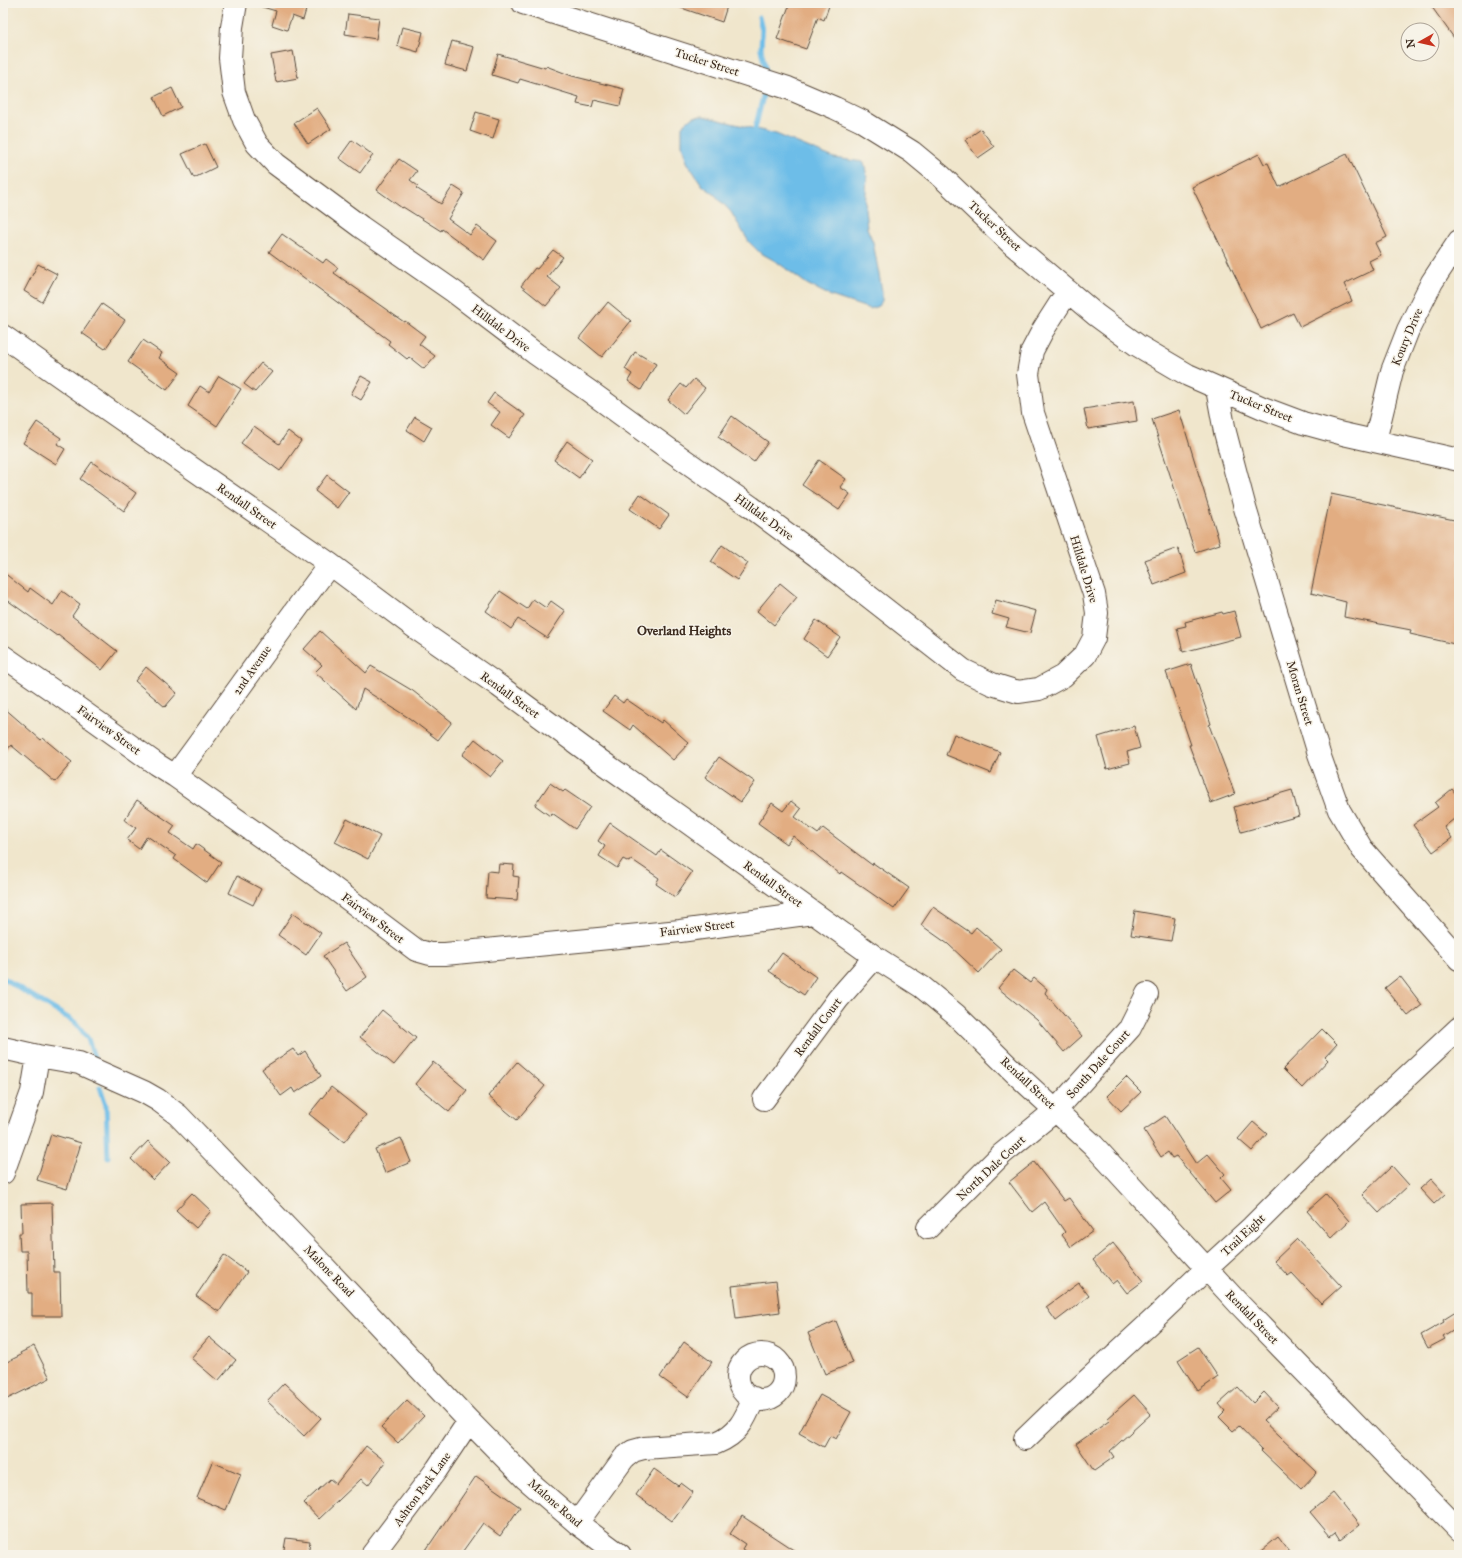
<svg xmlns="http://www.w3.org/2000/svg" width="1462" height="1558" viewBox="0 0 1462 1558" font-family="'IM FELL Great Primer',serif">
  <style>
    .water { fill: #6dbde8; stroke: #547483 }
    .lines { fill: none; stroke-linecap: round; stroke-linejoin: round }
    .stream { stroke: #6dbde8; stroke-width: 5 }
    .building { fill: #e2ad82 }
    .minor-casing { stroke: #564638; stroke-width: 24 }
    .minor { stroke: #fff; stroke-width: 22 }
    .labels { text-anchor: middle; stroke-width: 3; stroke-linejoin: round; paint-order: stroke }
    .street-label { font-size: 12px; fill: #3b2a1e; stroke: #f7f3e8 }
    .neighbourhood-label { font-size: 13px; font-weight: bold; fill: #3b2a1e; stroke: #f7f3e8 }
  </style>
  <rect width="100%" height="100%" fill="#f7f3e8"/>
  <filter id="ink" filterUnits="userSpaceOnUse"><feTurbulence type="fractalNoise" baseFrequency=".025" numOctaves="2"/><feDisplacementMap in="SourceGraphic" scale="8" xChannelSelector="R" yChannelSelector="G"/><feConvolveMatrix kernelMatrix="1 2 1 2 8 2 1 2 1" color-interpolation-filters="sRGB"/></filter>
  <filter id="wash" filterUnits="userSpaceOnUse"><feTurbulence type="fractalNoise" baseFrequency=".012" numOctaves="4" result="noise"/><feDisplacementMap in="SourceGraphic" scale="16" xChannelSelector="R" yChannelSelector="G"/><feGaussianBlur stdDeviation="0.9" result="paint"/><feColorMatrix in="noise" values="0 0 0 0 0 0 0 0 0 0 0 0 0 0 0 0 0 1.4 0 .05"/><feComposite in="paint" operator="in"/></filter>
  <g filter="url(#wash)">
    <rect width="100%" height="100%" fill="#f0e6cc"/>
    <path class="water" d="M703,116L776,134L834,158L864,162L867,177L865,209L867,228L873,242L882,291V301L878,306L870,309L831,296L807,284L777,262L759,252L749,242L731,212L714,194L702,185L687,162L682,145V126L693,117Z"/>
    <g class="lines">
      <path class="stream" d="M759,17L762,30L761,49L766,72
        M756,135L755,129L764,92
        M3,978L76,1023L88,1039L94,1057
        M100,1087L106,1105L108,1157"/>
    </g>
    <g id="blocks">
      <path class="building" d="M259,3H308L303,20L292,16L287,30L272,25L276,11L259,6Z
        M673,3H728L722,22L673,5Z
        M790,3H830L824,20L818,17L806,49L777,39Z
        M1429,3H1459V45Z
        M348,14L379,18L376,39L345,34Z
        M402,27L423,32L418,52L397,46Z
        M452,41L474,47L467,71L445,65Z
        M293,51L298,78L276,82L271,55Z
        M498,54L545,68L546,66L572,76L624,89L620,106L594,100L592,107L577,104L579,97L520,79L518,83L492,75Z
        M172,88L181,107L163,116L154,97Z
        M317,108L331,129L308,144L294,123Z
        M476,112L499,119L493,139L470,131Z
        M981,129L994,147L978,158L965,140Z
        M352,140L373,155L360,173L339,158Z
        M205,144L216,167L194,178L182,154Z
        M1259,154L1264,164L1268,163L1279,187L1347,154L1387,237L1375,243L1381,255L1369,261L1373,270L1344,284L1352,301L1300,327L1293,313L1261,329L1192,187Z
        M399,159L417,171L410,180L418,186L416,188L441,204L453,186L464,193L448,219L470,235L477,226L497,241L484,260L442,229L441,231L403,207L402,208L377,190Z
        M282,234L323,263L326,259L338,268L334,273L404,322L405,321L425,336L419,344L435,356L424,369L409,357L407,359L388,344L390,341L269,252Z
        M553,250L563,257L547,277L561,288L546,306L521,286L535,268L537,269Z
        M38,264L57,274L42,302L24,291Z
        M608,302L631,321L602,357L579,338Z
        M102,304L125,320L105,349L82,333Z
        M143,340L162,353L159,358L180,373L167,390L128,362Z
        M635,352L656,364L641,390L628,381L632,374L625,369Z
        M261,363L272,372L255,392L244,384Z
        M219,376L241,389L217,426L188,406L200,386L209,392Z
        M361,376L372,382L361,400L351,394Z
        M694,379L705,388L684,414L668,400L681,384L686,388Z
        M494,393L525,415L509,438L491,425L500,412L487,403Z
        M1134,401L1137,421L1088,429L1084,409Z
        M1179,410L1220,544L1195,552L1152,419Z
        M732,416L768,442L754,462L718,437Z
        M415,417L432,427L424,441L407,430Z
        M37,422L61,438L57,444L65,449L56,464L23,443Z
        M254,426L279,444L288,431L301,441L280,471L241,443Z
        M567,441L592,459L579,478L554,460Z
        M819,460L846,479L840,487L850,494L839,510L802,485Z
        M92,462L136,493L124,511L80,479Z
        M327,475L349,492L337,508L315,491Z
        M640,494L669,515L659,529L630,509Z
        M1331,494L1459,521V645L1410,634L1411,630L1344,617L1346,602L1311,593Z
        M722,545L748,563L737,580L711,562Z
        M1178,548L1186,573L1154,585L1145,560Z
        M3,572L28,592L30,588L53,605L62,591L80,604L72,616L117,651L102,670L58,635L57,636L3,597Z
        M780,583L797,597L774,625L757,611Z
        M500,591L527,609L533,599L546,608L551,601L565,611L547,638L518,619L511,629L486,611Z
        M996,600L1036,611L1030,633L1006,627L1009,619L992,614Z
        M1234,611L1241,637L1183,652L1177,628L1186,626L1185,622L1222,612L1223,614Z
        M816,620L840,637L827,656L804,639Z
        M320,631L366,673L371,666L413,691L452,722L438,740L409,718L363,689L356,709L315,672L322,665L304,649Z
        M1191,664L1211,724L1209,725L1235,794L1211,803L1189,745H1191L1166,672Z
        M146,667L177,693L165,707L135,681Z
        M614,696L623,703L626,699L661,723L663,720L689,743L673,760L633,725L630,730L603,711Z
        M3,707L41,740L43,738L72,762L55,782L11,745L3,755Z
        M1134,726L1140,748L1127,752L1130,763L1107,769L1098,737Z
        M954,734L1000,752L991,773L946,755Z
        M475,739L503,761L490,777L462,755Z
        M719,757L755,782L741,802L705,777Z
        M550,783L563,792L565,790L590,807L575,829L552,813L550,816L535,805Z
        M1452,789L1459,798V815L1444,827L1452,838L1433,852L1413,825L1438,807L1435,803Z
        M1292,790L1299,816L1241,832L1234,807Z
        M137,800L175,826L170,833L193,849L196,844L221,862L207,883L174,859L176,856L147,836L139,849L127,840L136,828L124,820Z
        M791,801L801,809L795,817L818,834L823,828L872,865L873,863L909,888L894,909L841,872L840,874L793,836L787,844L758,823L772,803L783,811Z
        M347,819L380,836L368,859L335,842Z
        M610,823L657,856L661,850L692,872L675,897L656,884L659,878L631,859L629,862L623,859L617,868L599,856L605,846L598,841Z
        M499,864L514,865L513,876L519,877L517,900L486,898L488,871L498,872Z
        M237,876L261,889L253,905L229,893Z
        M933,907L971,933L976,927L1001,949L979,973L948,944L921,925Z
        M1135,911L1175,918L1171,941L1131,935Z
        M293,913L321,933L306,955L278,935Z
        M344,943L367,977L347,991L323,956Z
        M782,953L816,977L804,995L769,971Z
        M1013,970L1030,983L1034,978L1047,989L1045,993L1082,1036L1064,1052L1037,1020L998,988Z
        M1400,976L1422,1005L1408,1016L1385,988Z
        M382,1010L416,1038L394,1065L360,1037Z
        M1322,1029L1337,1044L1325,1057L1328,1060L1302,1088L1283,1069Z
        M293,1049L298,1056L305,1051L321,1076L295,1093L292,1088L281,1096L262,1069Z
        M433,1062L467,1090L449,1112L415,1084Z
        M517,1062L545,1086L517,1120L488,1096Z
        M1126,1077L1141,1092L1121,1111L1107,1096Z
        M331,1087L366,1115L344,1142L309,1114Z
        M1165,1116L1196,1164L1208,1154L1225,1174L1221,1178L1231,1190L1215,1203L1176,1156L1172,1158L1168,1152L1161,1157L1144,1130Z
        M1253,1122L1267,1134L1252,1151L1238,1139Z
        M51,1134L81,1143L67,1189L37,1180Z
        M401,1138L411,1162L385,1173L375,1149Z
        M148,1141L170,1162L153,1180L131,1159Z
        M1034,1162L1064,1201L1069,1198L1093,1231L1071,1247L1062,1235L1065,1232L1044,1202L1032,1212L1009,1182Z
        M1392,1166L1409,1185L1379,1213L1362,1195Z
        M1431,1179L1445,1194L1434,1204L1420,1189Z
        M192,1193L211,1211L196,1228L176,1210Z
        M1326,1194L1349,1221L1331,1238L1307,1211Z
        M52,1203L54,1272H60L61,1316H32V1293H28L27,1251H20L19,1233H22L21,1204Z
        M1297,1239L1341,1286L1321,1304L1292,1273L1288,1276L1274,1261Z
        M1113,1243L1143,1281L1127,1293L1117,1280L1112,1284L1093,1260Z
        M224,1255L247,1272L219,1312L196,1296Z
        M776,1281L780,1312L736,1318L732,1286Z
        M1079,1283L1089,1296L1056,1321L1046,1307Z
        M1459,1310V1326L1443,1336L1445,1339L1428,1348L1421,1335L1444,1322L1443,1320Z
        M836,1321L853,1363L825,1374L808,1333Z
        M209,1337L236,1360L218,1381L191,1358Z
        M684,1342L712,1362L688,1397L660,1377Z
        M34,1346L50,1378L3,1401V1364L21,1355L20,1353Z
        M1198,1347L1218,1377L1198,1391L1178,1360Z
        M284,1383L321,1418L304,1436L267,1401Z
        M1238,1387L1253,1403L1264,1392L1278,1407L1263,1421L1317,1472L1301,1489L1261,1451L1262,1450L1239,1426L1233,1431L1219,1417L1225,1411L1219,1404Z
        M820,1395L851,1412L836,1439L830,1436L824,1447L799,1433Z
        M1134,1395L1151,1414L1110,1451L1114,1457L1094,1471L1076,1444L1109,1421L1107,1419Z
        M407,1400L424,1416L398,1443L381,1427Z
        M366,1446L386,1462L368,1485L361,1479L319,1519L304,1503L330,1479L336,1484Z
        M212,1462L241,1474L226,1510L197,1498Z
        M654,1469L678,1486L681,1483L693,1492L672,1521L636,1495Z
        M476,1476L520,1507L500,1536L483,1523L460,1555H433L426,1550Z
        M1333,1493L1359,1525L1340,1540L1335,1532L1330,1536L1310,1512Z
        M742,1516L801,1555H751L742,1549L745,1544L730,1534Z
        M1278,1537L1292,1555H1256Z
        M286,1538L310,1541L308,1555H283Z"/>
    </g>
  </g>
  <g filter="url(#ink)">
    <use href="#blocks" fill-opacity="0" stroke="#564638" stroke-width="1"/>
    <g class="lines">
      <defs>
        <path id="minor" d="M236,3L232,27L230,58L234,92L244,120L257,144L276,164L361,227L453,291L536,354L589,391L670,450L751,507L817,556L963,670L992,684L1018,692L1039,689L1063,676L1085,655L1094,638L1097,613L1094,594L1033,413L1028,374L1032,351L1043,330L1068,291
          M523,3L788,88L835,108L862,121L912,152L941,176L1011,243L1096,315L1137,345L1188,375L1263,408L1303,423L1343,434L1459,460
          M3,336L101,405L330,564L417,629L499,686L598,759L683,819L875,957L922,987L956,1015L1015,1073L1093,1145L1239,1304L1459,1530
          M1217,389L1225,432L1245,508L1319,754L1339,810L1362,849L1459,959
          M1375,441L1392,371L1408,330L1432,282L1459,241
          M3,656L68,701L156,764L175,776L332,887L416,950L430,954H445L680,931L813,913
          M175,776C227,706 277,634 330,564
          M3,1048L38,1056L79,1063L144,1092L158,1100L178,1115L313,1255L469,1421L526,1479L577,1523L620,1555
          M764,1099L838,999L875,957
          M3,1173L32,1092L38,1056
          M928,1228L1002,1154L1056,1110L1130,1028L1147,994
          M738 1377a23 23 0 1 1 46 0a23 23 0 1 1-46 0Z
          M1025,1439L1055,1410L1156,1317L1206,1269L1252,1227L1340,1139L1459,1028
          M577,1523L624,1458L633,1451L644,1448L716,1443C739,1434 745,1419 754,1398
          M372,1555L437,1469L469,1421"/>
      </defs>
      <use href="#minor" class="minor-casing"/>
      <use href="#minor" class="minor"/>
    </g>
  </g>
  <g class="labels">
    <g class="street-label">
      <text transform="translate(707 62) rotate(18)" y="4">Tucker Street</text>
      <text transform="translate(995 226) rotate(43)" y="4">Tucker Street</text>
      <text transform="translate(501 328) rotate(37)" y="4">Hilldale Drive</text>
      <text transform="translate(1407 337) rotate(-67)" y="4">Koury Drive</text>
      <text transform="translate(1261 406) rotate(22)" y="4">Tucker Street</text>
      <text transform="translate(247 506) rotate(35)" y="4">Rendall Street</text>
      <text transform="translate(764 517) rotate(36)" y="4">Hilldale Drive</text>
      <text transform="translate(1084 569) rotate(73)" y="4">Hilldale Drive</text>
      <text transform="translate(252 670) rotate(-55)" y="4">2nd Avenue</text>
      <text transform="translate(1300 693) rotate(73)" y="4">Moran Street</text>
      <text transform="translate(510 695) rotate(36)" y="4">Rendall Street</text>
      <text transform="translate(109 730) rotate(36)" y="4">Fairview Street</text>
      <text transform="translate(773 884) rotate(36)" y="4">Rendall Street</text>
      <text transform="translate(373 918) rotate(37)" y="4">Fairview Street</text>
      <text transform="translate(697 928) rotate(-7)" y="4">Fairview Street</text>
      <text transform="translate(818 1027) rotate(-53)" y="4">Rendall Court</text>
      <text transform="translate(1098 1064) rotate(-48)" y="4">South Dale Court</text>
      <text transform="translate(1028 1083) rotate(43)" y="4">Rendall Street</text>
      <text transform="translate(991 1168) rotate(-43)" y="4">North Dale Court</text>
      <text transform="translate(1243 1235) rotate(-43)" y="4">Trail Eight</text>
      <text transform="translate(329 1271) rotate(46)" y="4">Malone Road</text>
      <text transform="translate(1252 1317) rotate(46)" y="4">Rendall Street</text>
      <text transform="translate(422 1489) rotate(-54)" y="4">Ashton Park Lane</text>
      <text transform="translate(555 1503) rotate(41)" y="4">Malone Road</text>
    </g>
    <g class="neighbourhood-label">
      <text x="684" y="635">Overland Heights</text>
    </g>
  </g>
  <rect width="1462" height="1558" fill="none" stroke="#f7f3e8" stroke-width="16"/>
  <g transform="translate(1420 42) rotate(262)"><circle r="19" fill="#f7f3e8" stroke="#aca397"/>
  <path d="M0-3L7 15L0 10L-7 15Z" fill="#c8321e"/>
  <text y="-6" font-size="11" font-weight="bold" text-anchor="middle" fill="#3b2a1e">N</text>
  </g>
</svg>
